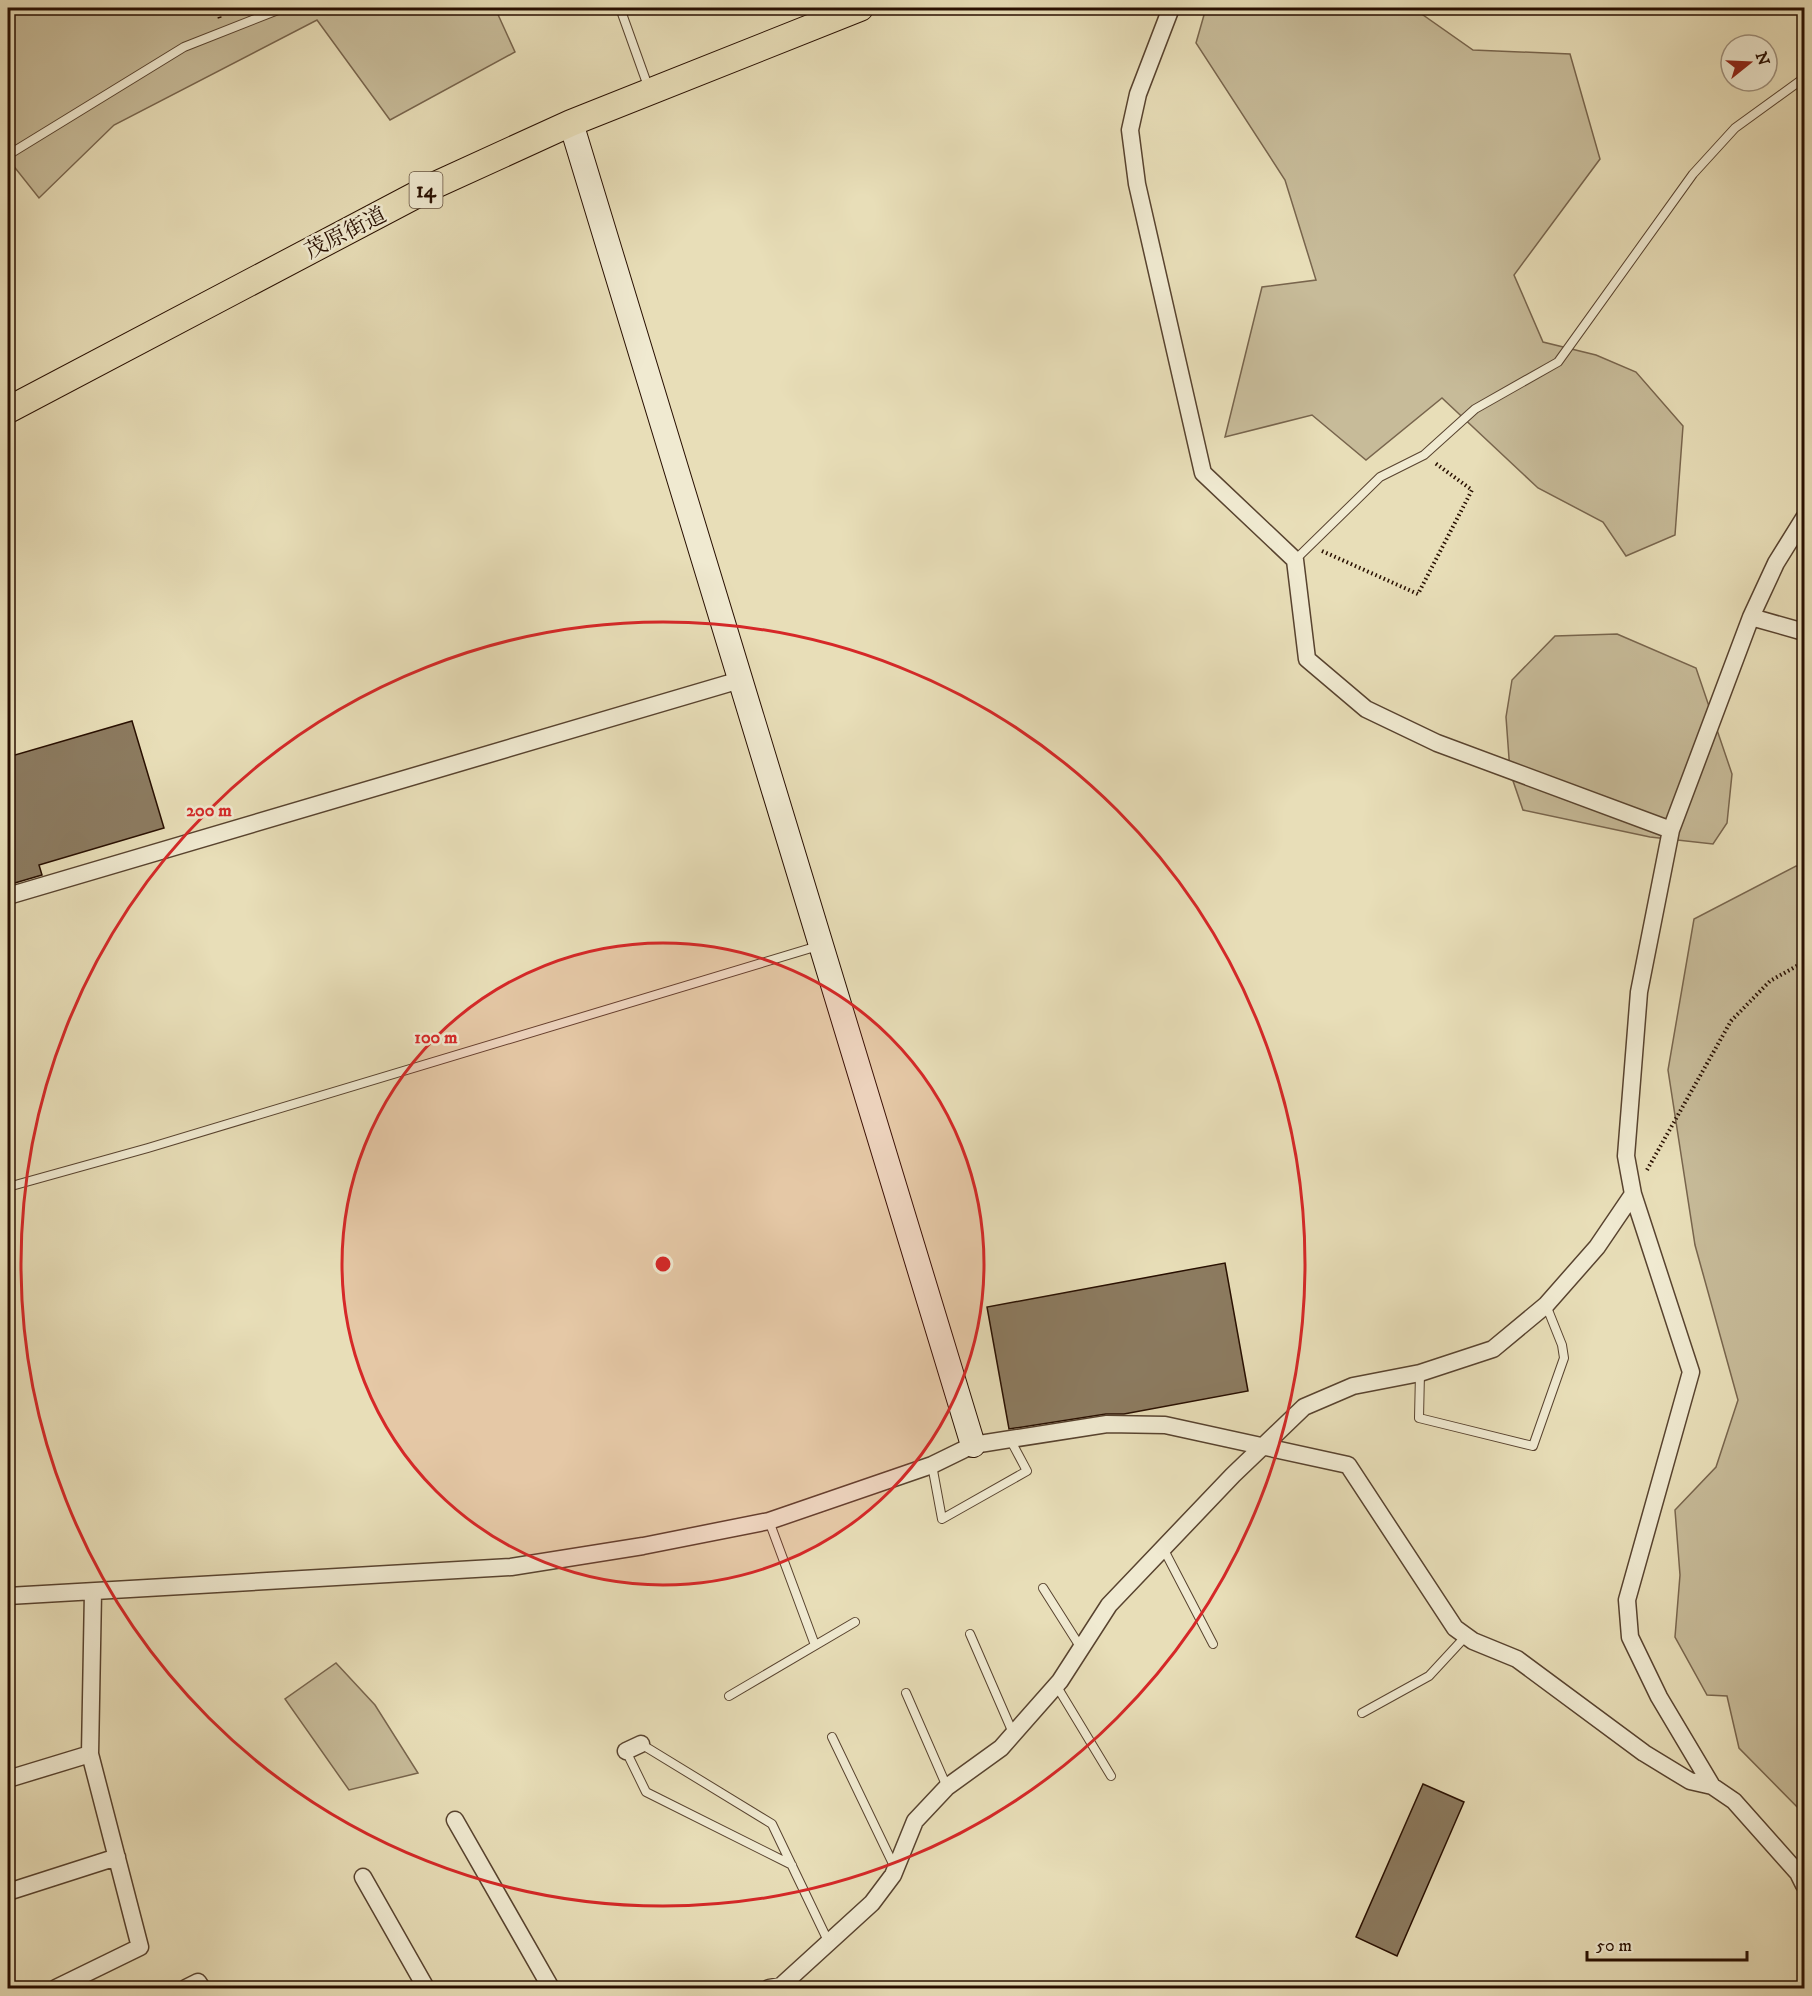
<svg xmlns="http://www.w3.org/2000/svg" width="1812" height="1996" viewBox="0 0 1812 1996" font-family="'IM FELL DW Pica','Noto Serif JP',serif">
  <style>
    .green { fill: #c7bb99; stroke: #78654d; stroke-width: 1.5 }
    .building { fill: #8c7b60; stroke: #280f01; stroke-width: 1.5 }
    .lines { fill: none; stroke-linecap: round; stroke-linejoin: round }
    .lane-casing { stroke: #58432f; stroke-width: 10 }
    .street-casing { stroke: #58432f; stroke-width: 19 }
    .secondary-casing { stroke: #280f01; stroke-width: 26 }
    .primary-casing { stroke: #280f01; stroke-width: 28 }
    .path { stroke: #280f01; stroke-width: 4; stroke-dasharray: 1.5 3; stroke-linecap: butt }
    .lane { stroke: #f0ead1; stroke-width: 8 }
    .street { stroke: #f0ead1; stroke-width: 16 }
    .secondary { stroke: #f0ead1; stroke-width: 24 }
    .primary { stroke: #e8deb8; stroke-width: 26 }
    .ring { fill: none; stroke: #d62828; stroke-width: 3 }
    .labels { text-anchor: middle; stroke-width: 5; stroke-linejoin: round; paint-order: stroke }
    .shield { fill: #f0ead1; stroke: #64513f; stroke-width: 1.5 }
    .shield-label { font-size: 21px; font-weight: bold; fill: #280f01 }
    .street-label { font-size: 22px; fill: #280f01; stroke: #f0ead1 }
    .centre { fill: #d62828; stroke: #f0ead1; stroke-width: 3 }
    .ring-label { font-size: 18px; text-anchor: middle; font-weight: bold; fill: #d62828; stroke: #f0ead1; stroke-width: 5; stroke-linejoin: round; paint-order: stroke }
  </style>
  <rect width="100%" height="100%" fill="#e8deb8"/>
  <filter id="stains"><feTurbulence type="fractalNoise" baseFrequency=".00333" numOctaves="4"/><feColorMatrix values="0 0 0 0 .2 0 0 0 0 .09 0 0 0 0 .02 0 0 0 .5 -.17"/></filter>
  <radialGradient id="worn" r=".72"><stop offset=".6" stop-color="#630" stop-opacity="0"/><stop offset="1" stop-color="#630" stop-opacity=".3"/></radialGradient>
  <path class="green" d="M8,8H495L515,52L390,120L317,20L114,125L39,198L8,159Z
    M1206,8H1413L1473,50L1570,54L1600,159L1514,275L1543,342L1596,355L1636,372L1683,426L1675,535L1626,556L1603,522L1538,488L1442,398L1366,460L1312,415L1225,437L1262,287L1316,280L1285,180L1196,43Z
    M1617,634L1696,668L1732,774L1727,823L1713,844L1650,837L1523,810L1510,772L1506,717L1512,680L1555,636Z
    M1796,866L1804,869V1814L1739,1748L1727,1696L1707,1695L1675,1637L1680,1575L1675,1510L1716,1467L1738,1400L1695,1245L1668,1070L1694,919Z
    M336,1663L375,1705L418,1773L349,1790L285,1699Z"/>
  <path class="building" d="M132,721L164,828L39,865L42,875L8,885V757Z
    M1225,1263L1248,1391L1124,1414H1106L1009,1429L987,1307Z
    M1423,1784L1464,1802L1397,1956L1356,1937Z"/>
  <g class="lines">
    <defs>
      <path id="lane" d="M620,8L649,89
        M8,155L184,47L283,8
        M1295,560L1380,477L1424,455L1475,409L1558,362L1693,174L1735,128L1804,78
        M8,1187L148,1148L818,946
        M1420,1373L1419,1418L1533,1446L1564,1358L1562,1345L1546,1305
        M932,1465L942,1519L1027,1471L1011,1441
        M769,1521L815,1645
        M1163,1548L1213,1644
        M1043,1588L1081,1648
        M970,1634L1013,1733
        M1056,1685L1111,1776
        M906,1693L947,1787
        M729,1696L855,1622
        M1362,1713L1429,1676L1466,1636
        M832,1737L895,1868
        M641,1744L772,1824L829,1943
        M626,1751L646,1792L792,1865"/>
      <path id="street" d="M1171,8L1138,94L1130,130L1137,184L1203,473L1295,560L1307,659L1366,709L1437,743L1671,830
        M1751,617L1804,632
        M8,896L740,680
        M8,1596L511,1567L643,1546L769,1521L932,1465L973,1445L1107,1424L1165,1425L1348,1465L1455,1628L1473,1641L1517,1659L1644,1753L1690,1781L1712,1786L1734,1801L1798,1873L1804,1885
        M626,1751L641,1744
        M8,1779L90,1754
        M1712,1786L1659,1697L1630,1637L1627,1600L1691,1372L1633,1194L1626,1156L1639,992L1671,830L1751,617L1776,563L1804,518
        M455,1820L551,1988
        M363,1877L426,1988
        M8,1892L117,1857
        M56,1988L140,1947L90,1754L93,1592
        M186,1988L198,1982L202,1988
        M769,1988L781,1986L872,1903L893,1875L915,1821L947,1787L1001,1748L1060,1681L1109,1605L1233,1475L1304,1407L1353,1386L1420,1373L1493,1349L1546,1305L1597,1247L1633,1194"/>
      <path id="secondary" d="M571,123L973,1445"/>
      <path id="primary" d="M8,410L433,186L571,123L860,8"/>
    </defs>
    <use href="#lane" class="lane-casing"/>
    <use href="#street" class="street-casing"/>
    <use href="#secondary" class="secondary-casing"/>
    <use href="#primary" class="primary-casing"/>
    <path class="path" d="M217,8L220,19
      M1322,551L1418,594L1472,490L1435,463
      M1647,1170L1731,1021L1770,981L1804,962"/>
    <use href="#lane" class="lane"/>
    <use href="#street" class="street"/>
    <use href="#secondary" class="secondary"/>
    <use href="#primary" class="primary"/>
  </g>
  <circle cx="663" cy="1264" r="321" fill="#d62828" fill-opacity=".12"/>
  <g class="ring">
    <circle cx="663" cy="1264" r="321"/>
    <circle cx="663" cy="1264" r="642"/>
  </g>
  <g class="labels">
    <rect class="shield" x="409.5" y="172" width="33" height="36" rx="4.5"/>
    <g class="shield-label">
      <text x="426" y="197">14</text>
    </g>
    <g class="street-label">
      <text transform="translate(345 232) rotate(-27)" y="8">茂原街道</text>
    </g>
  </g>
  <circle cx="663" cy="1264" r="9" class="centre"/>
  <g class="ring-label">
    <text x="209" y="816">200 m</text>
    <text x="436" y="1043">100 m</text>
  </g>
  <rect width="1812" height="1996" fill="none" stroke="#e8deb8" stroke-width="30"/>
  <rect x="9" y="9" width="1794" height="1978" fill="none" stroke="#280f01" stroke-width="3"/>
  <rect x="15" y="15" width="1782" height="1966" fill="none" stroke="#280f01" stroke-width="1.5"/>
  <g transform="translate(1749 63) rotate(72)"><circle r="28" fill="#f0ead1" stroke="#a0927e" stroke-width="1.5"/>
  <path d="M0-4.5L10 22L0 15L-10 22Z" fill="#8f2418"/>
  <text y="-9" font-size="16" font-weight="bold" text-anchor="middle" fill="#280f01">N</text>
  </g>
  <path d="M1587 1951v9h160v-9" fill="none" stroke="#280f01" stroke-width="3"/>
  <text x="1596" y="1951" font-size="18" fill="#280f01" stroke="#f0ead1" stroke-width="4.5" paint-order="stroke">50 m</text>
  <rect width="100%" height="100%" filter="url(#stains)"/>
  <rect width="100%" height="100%" fill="url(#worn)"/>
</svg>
